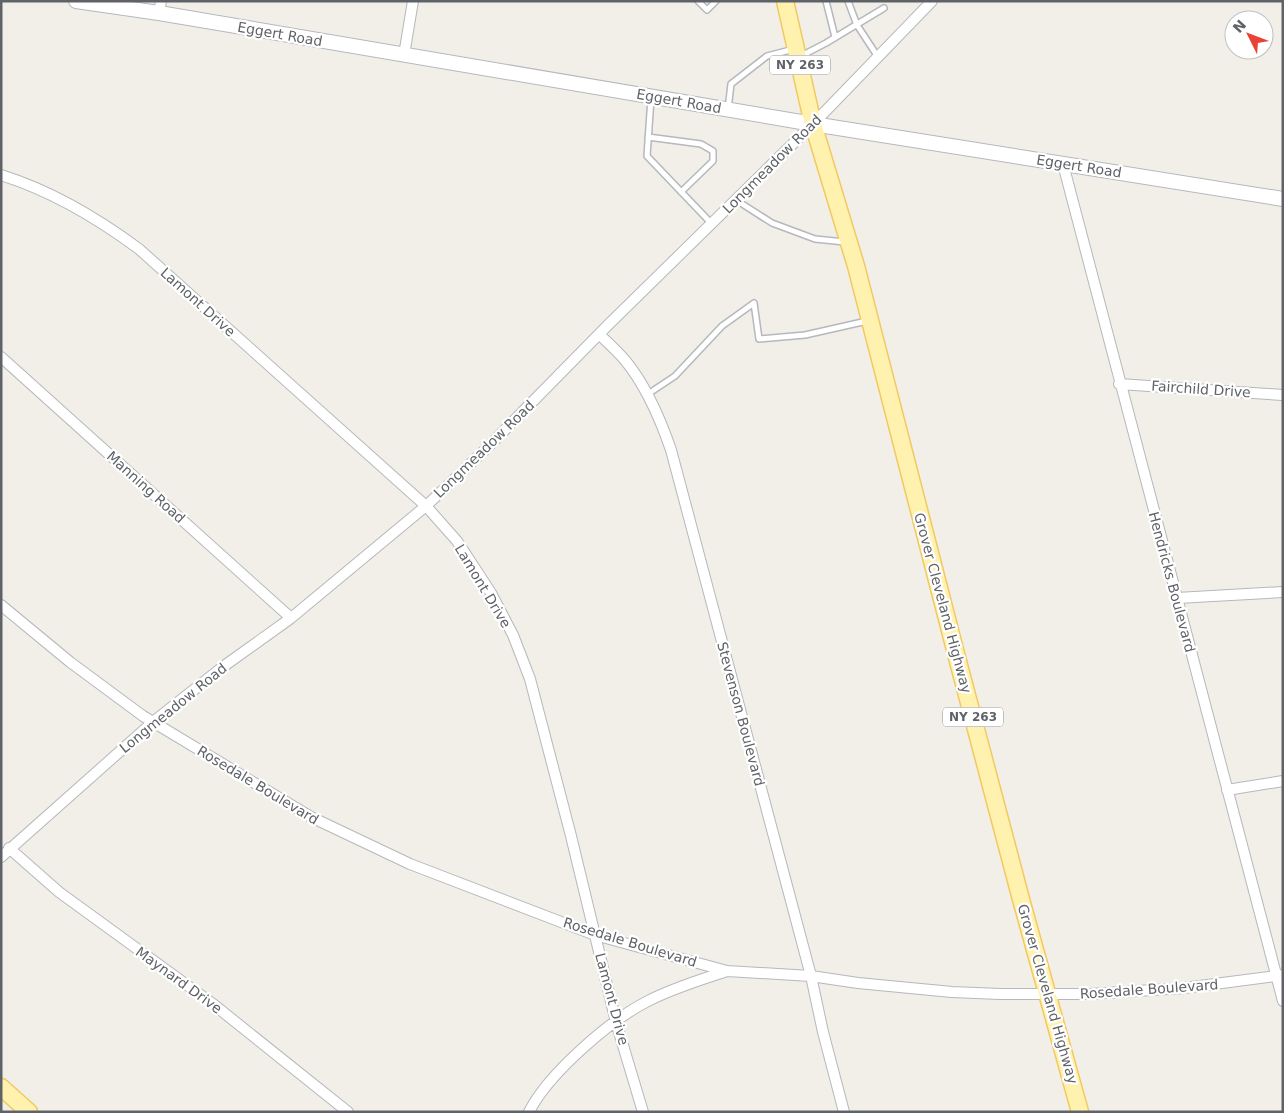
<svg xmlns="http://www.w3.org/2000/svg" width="1284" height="1113" viewBox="0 0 1284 1113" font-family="'DejaVu Sans',sans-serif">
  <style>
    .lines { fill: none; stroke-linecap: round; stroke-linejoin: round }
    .service-casing { stroke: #b5b8bc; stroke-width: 8 }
    .minor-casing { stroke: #b5b8bc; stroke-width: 12 }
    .tertiary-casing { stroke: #b5b8bc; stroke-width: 16 }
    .primary-casing { stroke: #f2c960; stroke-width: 19 }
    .service { stroke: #fff; stroke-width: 5 }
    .minor { stroke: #fff; stroke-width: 10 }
    .tertiary { stroke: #fff; stroke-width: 14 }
    .primary { stroke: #fff2af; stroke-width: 16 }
    .labels { text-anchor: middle; stroke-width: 4.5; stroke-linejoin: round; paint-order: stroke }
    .shield { fill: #fff; stroke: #8f9295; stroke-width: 1 }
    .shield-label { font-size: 12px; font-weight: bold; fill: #5f6368 }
    .street-label { font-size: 14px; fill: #5f6368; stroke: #fff }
  </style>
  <rect width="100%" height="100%" fill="#f1efe8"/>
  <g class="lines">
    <defs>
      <path id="service" d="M698,1L707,10L716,1
        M826,1L835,37
        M848,1L857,25L878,57
        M801,56L826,43L884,8
        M651,98L647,156L711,223
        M728,109L731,84L767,56L794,49
        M648,137L701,144L713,151V161L681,192
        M736,200L772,223L815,239L845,242
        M648,394L675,376L722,326L754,303L759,339L805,335L867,321"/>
      <path id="minor" d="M159,13L161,1
        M404,55L413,1
        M1063,164L1283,1001
        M1,175C52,191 96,217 139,249L426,506L457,541L491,593L513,635L530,679L571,836L616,1022L643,1112
        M599,334C607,342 616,350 624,359C646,385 660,418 671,450L811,976L823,1032L844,1112
        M1,357L291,618
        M1119,384L1283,395
        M1177,598L1283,592
        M1,605L70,662L143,716L311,817L410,864L595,935L727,971L811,976L858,983L952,992L1000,994H1090L1184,988L1283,975
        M1227,790L1283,781
        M9,848L59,892L213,1004L348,1112
        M1,857L153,722L224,666L291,618L426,506L489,446L608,325L813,124L932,1
        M529,1112C548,1074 610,1020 648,1001C673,988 700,980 727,971"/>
      <path id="tertiary" d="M76,1L159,13L813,124L1283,199"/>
      <path id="primary" d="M785,1L813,124L856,266L955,650L1022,903L1080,1112
        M1,1087L29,1112"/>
    </defs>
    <use href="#service" class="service-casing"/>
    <use href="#minor" class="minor-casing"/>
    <use href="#tertiary" class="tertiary-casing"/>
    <use href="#primary" class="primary-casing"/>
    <use href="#service" class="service"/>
    <use href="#minor" class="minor"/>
    <use href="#tertiary" class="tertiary"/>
    <use href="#primary" class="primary"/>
  </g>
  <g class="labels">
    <g class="shield">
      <rect x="770" y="55.5" width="60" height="19" rx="4"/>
      <rect x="943" y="707.5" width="60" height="19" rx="4"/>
    </g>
    <g class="shield-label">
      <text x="800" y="69">NY 263</text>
      <text x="973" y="721">NY 263</text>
    </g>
    <g class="street-label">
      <text transform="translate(280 34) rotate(10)" y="5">Eggert Road</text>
      <text transform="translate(679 101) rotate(10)" y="5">Eggert Road</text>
      <text transform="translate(772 164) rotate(-45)" y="5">Longmeadow Road</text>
      <text transform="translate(1079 166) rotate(9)" y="5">Eggert Road</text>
      <text transform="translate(198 302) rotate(42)" y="5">Lamont Drive</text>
      <text transform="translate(1201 389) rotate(4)" y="5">Fairchild Drive</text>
      <text transform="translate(484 449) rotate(-44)" y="5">Longmeadow Road</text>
      <text transform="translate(146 487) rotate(42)" y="5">Manning Road</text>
      <text transform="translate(1172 582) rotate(75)" y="5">Hendricks Boulevard</text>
      <text transform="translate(483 586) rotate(59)" y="5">Lamont Drive</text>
      <text transform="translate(943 603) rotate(75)" y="5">Grover Cleveland Highway</text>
      <text transform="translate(173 708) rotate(-39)" y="5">Longmeadow Road</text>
      <text transform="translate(741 714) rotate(75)" y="5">Stevenson Boulevard</text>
      <text transform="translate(258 785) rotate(31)" y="5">Rosedale Boulevard</text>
      <text transform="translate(630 942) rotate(17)" y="5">Rosedale Boulevard</text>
      <text transform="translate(179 980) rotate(36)" y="5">Maynard Drive</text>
      <text transform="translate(1149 989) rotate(-4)" y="5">Rosedale Boulevard</text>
      <text transform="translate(1048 994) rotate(74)" y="5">Grover Cleveland Highway</text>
      <text transform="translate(612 999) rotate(75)" y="5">Lamont Drive</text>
    </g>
  </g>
  <rect width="1284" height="1113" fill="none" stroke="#5f6368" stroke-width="5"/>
  <g transform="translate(1249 35) rotate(312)"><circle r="24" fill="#ffffff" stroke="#bfc1c3"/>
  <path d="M0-4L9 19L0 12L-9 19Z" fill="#ea4335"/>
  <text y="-8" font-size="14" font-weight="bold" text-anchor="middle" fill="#5f6368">N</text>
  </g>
</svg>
